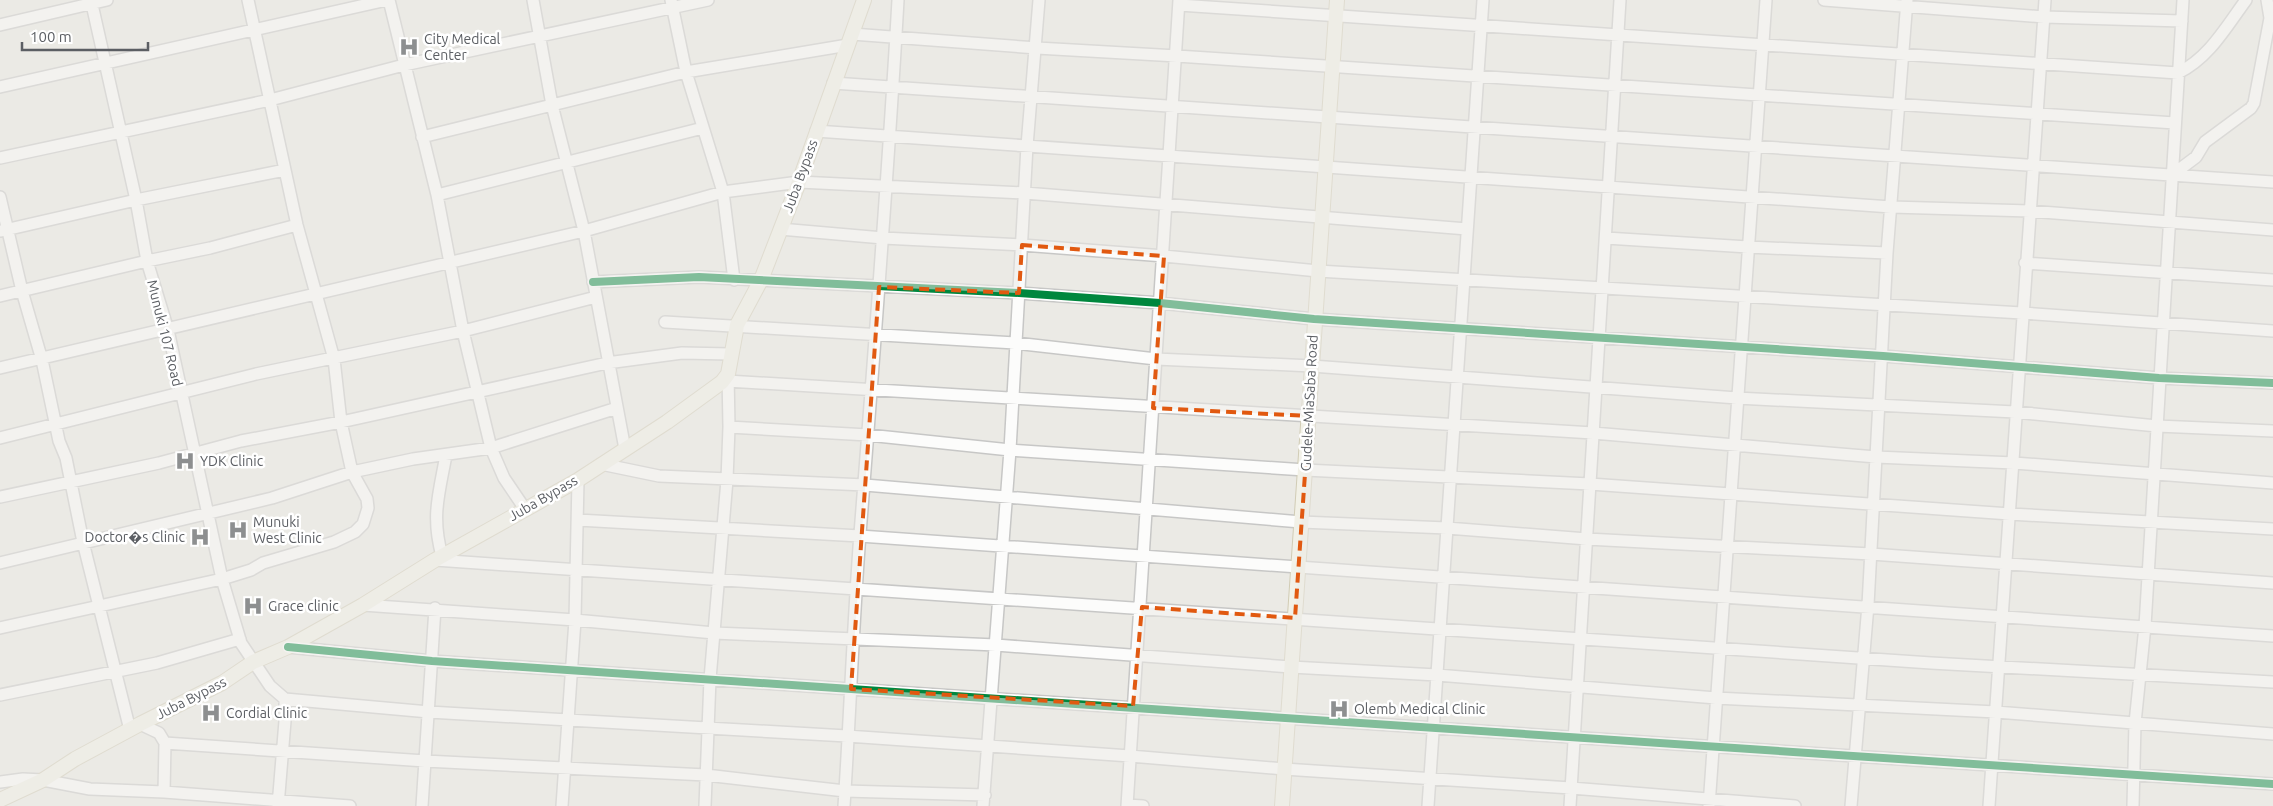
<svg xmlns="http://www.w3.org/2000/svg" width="2273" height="806" viewBox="0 0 2273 806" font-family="Ubuntu,sans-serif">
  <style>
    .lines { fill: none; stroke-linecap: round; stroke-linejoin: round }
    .minor-casing { stroke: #c7c7c6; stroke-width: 14 }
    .major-casing { stroke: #d1ccb5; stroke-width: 16 }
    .minor { stroke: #fcfcfb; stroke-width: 11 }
    .major { stroke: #f2f1e7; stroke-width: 14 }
    .cycleway-casing { stroke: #fff; stroke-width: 11 }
    .cycleway { stroke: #00873e; stroke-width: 8 }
    .marked { fill: none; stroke: #e15910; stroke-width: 4; stroke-dasharray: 10 6; stroke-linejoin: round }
    .labels { text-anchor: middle; stroke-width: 5; stroke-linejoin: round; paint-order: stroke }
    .poi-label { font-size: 14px; fill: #5b5e63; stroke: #fff; text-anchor: start }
    .street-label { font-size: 14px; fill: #5b5e63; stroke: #fff }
  </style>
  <rect width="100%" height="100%" fill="#ebeae5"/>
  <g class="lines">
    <defs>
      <path id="minor" d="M91,0L136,200L147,261L168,330L222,579L241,643L270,686L285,699V721L278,806
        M389,0L437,195L463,331L491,448L504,478L525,509
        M533,0L552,105L584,231L625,449
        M671,0L686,72L723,192L734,280
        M1824,0L2044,17L2182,21
        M1179,5L2178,73C2209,58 2226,27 2246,0
        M0,25L107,0
        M852,34L1037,48L1177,56L2175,123
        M833,83L2273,182
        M0,87L387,0
        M816,131L1891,207L2030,211L2273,230
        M422,137L686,72L848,45
        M0,158L270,100L404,65L708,0
        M2172,175L2196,157L2205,142L2251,108L2254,103L2270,18L2267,0
        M437,195L703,128
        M0,197L22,291L42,360L59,441L66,458L83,542L130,730
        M780,229L883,238L1022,245L1164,256L1318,271L2022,313L2273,331
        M1,231L136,200L285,170
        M1606,238L1748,247L1887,253
        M2025,263L2273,280
        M593,282L699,277L1019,293L1160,303L1314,319L1883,356L2159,378L2273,383
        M0,296L147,261L210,248L297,225
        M665,322L1015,343L1156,359L1312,366L1737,398L2015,412L2157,426L2273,431
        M0,368L584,231L723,192L799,182L1025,193L1467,229
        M727,381L1593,433L1876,457L2014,463L2273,483
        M729,427L868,435L1010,450L1305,470L1590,484L2010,514L2273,529
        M0,438L256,374L463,331L596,297
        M601,464L659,476L865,485L1301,522L1447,528L1587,539L1871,554L2273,583
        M0,497L159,463L241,441L341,422L607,363L682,353L730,354
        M578,520L860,536C1331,573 1802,599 2273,636
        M442,556C431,516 439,494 446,455
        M435,560L1931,663L2273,682
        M0,563L272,498L352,472L413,459L491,448L617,408
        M363,605L575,620L714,633L996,645L1291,667L1437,675L1716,698L1996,712L2273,734
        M0,628L222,579L251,570L263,563L334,542L355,532L363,524L368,508L367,499L352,472L341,422L334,359L297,225L248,0
        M288,647L432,661L2273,784
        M0,695L157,663L240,639
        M285,699L429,712L847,736L1130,756L1284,769L1571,788L1795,806
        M140,724L159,733L165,743L425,761L706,775L845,791L985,795
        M0,782L23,779L43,780L90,789L164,792L350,806
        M164,792L165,743
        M1127,805L1143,806
        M422,806L435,608
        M562,806L575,620L578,480
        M705,806L710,679L727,480L729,427L728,374
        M844,806C850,716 853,625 860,534C874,356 888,178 898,0
        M983,806L1010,450L1027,146L1039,0
        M1127,806L1179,0
        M1428,806L1483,0
        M1570,806L1620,0
        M1709,806L1766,0
        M1851,806L1868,605L1887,253L1907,0
        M1989,806L2045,0
        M2133,806L2135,723L2145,626L2183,0"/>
      <path id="major" d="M0,800L43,780L75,759L140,724L222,683L253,662L288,647L363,605L435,560L578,480L667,422L722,382L728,374L737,325L761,280L799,182L864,0
        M1282,806L1337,0"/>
    </defs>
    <use href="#minor" class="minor-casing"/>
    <use href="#major" class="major-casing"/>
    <use href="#minor" class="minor"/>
    <use href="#major" class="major"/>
    <defs>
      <path id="cycleway" d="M593,282L699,277L1019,293L1160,303L1314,319L1883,356L2159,378L2273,383
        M288,647L432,661L2273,784"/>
    </defs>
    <use href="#cycleway" class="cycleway-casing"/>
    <use href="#cycleway" class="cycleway"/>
  </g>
  <path d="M0 0H2273V806H0ZM1022,245L1164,256L1153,408L1309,416L1295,618L1142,607L1133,706L851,689L879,287L1019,293Z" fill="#ebeae5" fill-opacity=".55" fill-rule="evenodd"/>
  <path class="marked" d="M1022,245L1164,256L1153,408L1309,416L1295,618L1142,607L1133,706L851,689L879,287L1019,293Z"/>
  <defs>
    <symbol id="hospital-bare" viewBox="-9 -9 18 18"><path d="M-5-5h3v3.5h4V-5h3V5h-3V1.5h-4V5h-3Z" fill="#8d8f90" stroke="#fff" stroke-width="2.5" paint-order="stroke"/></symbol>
  </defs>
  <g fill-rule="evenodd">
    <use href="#hospital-bare" x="395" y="33" width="28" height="28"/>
    <use href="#hospital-bare" x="171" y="447" width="28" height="28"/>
    <use href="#hospital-bare" x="224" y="516" width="28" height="28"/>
    <use href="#hospital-bare" x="186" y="523" width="28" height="28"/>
    <use href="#hospital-bare" x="239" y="592" width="28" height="28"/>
    <use href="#hospital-bare" x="1325" y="695" width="28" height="28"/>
    <use href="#hospital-bare" x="197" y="699" width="28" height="28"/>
  </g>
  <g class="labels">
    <g class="poi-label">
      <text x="424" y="44">City Medical<tspan x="424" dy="16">Center</tspan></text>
      <text x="200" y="466">YDK Clinic</text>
      <text x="253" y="527">Munuki<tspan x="253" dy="16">West Clinic</tspan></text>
      <text x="185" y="542" text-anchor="end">Doctor�s Clinic</text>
      <text x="268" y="611">Grace clinic</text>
      <text x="1354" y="714">Olemb Medical Clinic</text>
      <text x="226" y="718">Cordial Clinic</text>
    </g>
    <g class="street-label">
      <text transform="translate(800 176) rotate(-70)" y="5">Juba Bypass</text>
      <text transform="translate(165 333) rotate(76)" y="5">Munuki 107 Road</text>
      <text transform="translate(1309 403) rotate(-87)" y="5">Gudele-MiaSaba Road</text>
      <text transform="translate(543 498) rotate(-30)" y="5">Juba Bypass</text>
      <text transform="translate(191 698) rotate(-27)" y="5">Juba Bypass</text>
    </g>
  </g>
  <path d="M22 42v8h126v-8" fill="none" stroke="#5b5e63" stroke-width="2.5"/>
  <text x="30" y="42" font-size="15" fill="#5b5e63" stroke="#ffffff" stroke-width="4" paint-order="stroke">100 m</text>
</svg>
